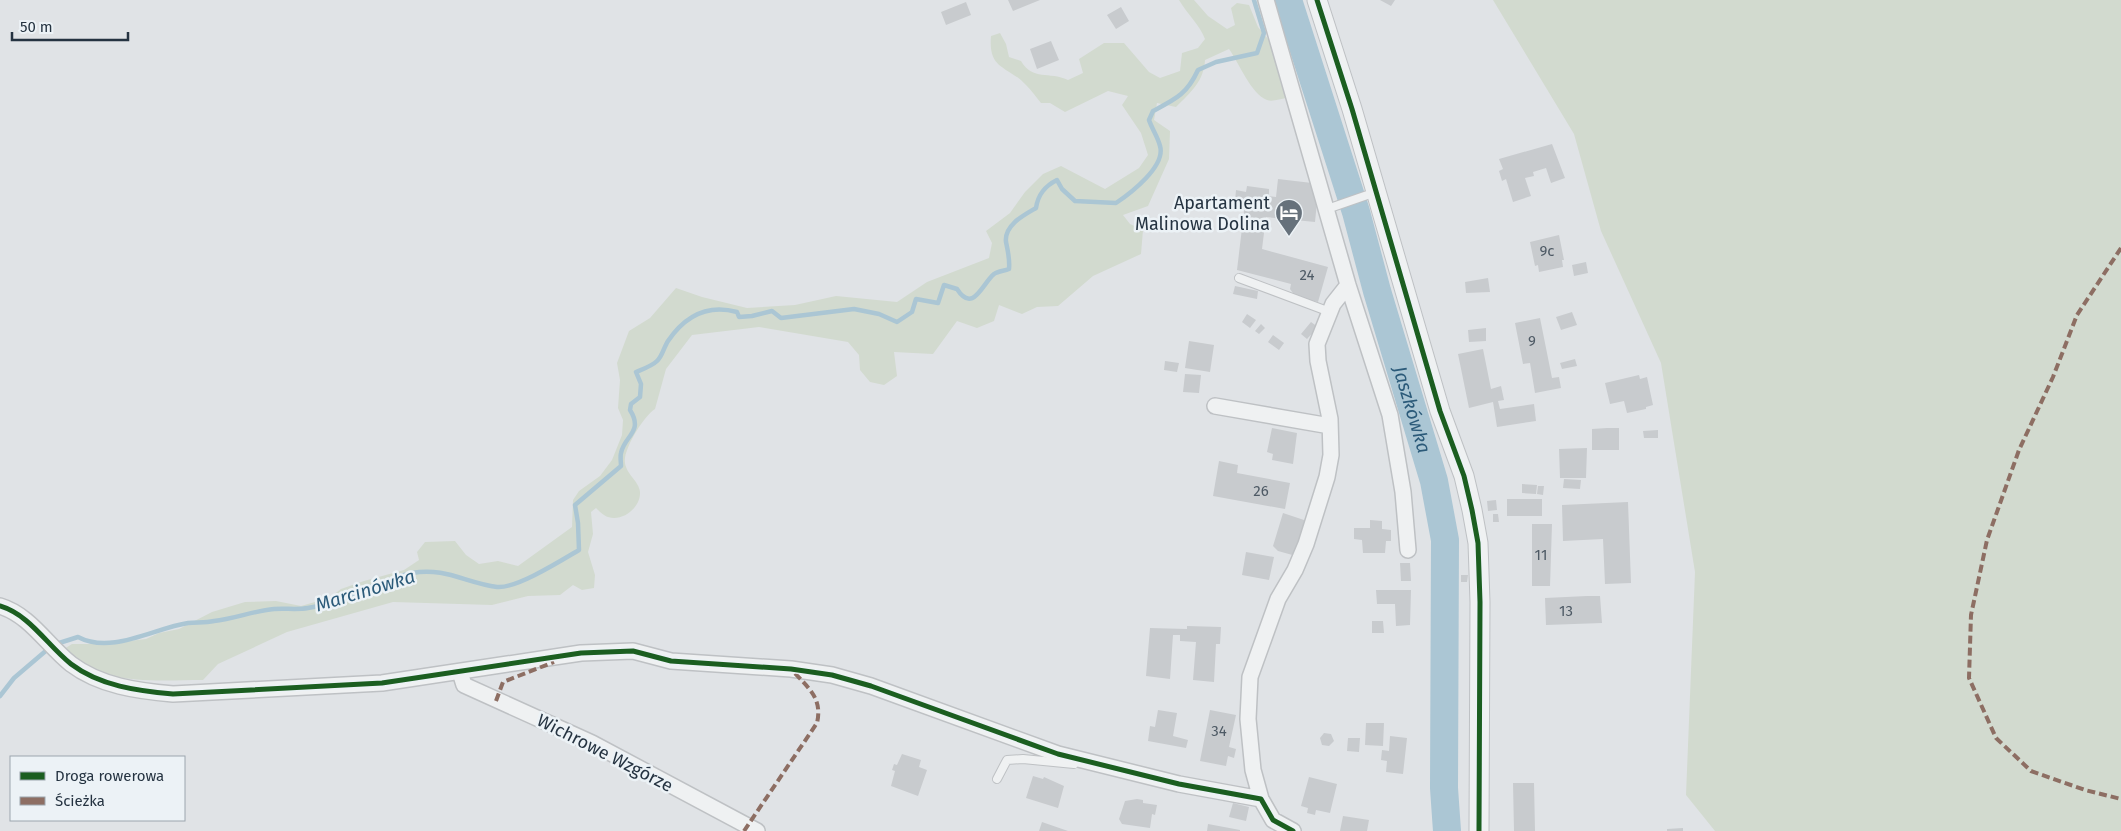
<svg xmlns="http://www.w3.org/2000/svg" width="2121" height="831" viewBox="0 0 2121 831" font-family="'Fira Sans',sans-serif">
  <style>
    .green { fill: #d2dacf }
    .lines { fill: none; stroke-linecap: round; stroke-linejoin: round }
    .stream { stroke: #abc6d4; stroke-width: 4.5 }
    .river { stroke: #abc6d4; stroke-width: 28 }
    .building { fill: #c8cbce }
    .service-casing { stroke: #bec1c4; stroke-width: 10 }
    .minor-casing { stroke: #bec1c4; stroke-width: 18 }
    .tertiary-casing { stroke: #bec1c4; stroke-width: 21 }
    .service { stroke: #eff1f2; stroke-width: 8 }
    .minor { stroke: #eff1f2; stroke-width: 15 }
    .tertiary { stroke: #eff1f2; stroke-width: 19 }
    .quiet { stroke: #8d6e63; stroke-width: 4; stroke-dasharray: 8 4; stroke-linecap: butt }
    .cycleway-casing { stroke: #ecf2f6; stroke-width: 8 }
    .cycleway { stroke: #1b5e20; stroke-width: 5 }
    .labels { text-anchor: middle; stroke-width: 5; stroke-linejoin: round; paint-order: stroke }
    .number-label { font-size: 15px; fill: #4e5a65 }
    .poi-label { font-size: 18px; fill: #253341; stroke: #ecf2f6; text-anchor: end }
    .street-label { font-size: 18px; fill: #253341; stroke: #ecf2f6 }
    .water-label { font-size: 19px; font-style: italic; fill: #2b5a79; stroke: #ecf2f6 }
  </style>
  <rect width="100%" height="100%" fill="#e0e3e6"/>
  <path class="green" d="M1179,0H1194L1208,16L1227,29L1235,25L1231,8L1237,3L1249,5L1258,27L1273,45L1286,98C1281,99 1272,102 1267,100C1251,94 1239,63 1229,49L1205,60C1204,81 1191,92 1176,107L1157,103L1154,120L1170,131L1169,159L1148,206L1123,215L1130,224L1143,230L1141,254L1093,276L1058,306L1037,307L1022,314L999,305L994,321L977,328L957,321L933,354L894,352L897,376L884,385L870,382L860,370L859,355L848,342L759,327L692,335L666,369L655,409C644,416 627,444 625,458C623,473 639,480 640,492C641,507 623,522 608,517C604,516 599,511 596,508L591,512L593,534L588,552L595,575L594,588L582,590L573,585L560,595L528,596L492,605L393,602L287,632L218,664L203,680C157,680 98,687 64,649L72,644H104L146,639L159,633L179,629L212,612L245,602L276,601L301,606L329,598L341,589L364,581L404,570L419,560L417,552L425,542L455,541L466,555L479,564L498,561L518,566L572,527L573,500L579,491L600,476L612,460L622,435L623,420L618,408L620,380L617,363L629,331L650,318L676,288L702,297L747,308L795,305L836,296L897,302L927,282L989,258L992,243L986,231L1010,213L1025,192L1043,174L1061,166L1105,189L1139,168L1148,155L1141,133L1122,105L1128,96L1108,91L1065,112L1050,103H1041C1036,97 1032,91 1026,85C1007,65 988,70 991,36L1000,33L1006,44L1009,57L1021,61C1033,81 1049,71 1068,80L1083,73L1079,59L1104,43H1124L1149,72L1160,78L1180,71L1182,53L1198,48L1205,39C1200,25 1187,14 1179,0Z
    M1493,0H2121V831H1715L1686,795L1695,572L1661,363L1601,231L1574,134Z"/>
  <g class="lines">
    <path class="stream" d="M56,644L78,637C112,655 154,628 188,623C197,622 205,623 214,621C234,619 253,611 274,609C285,608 297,610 308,608C344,602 376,581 412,573C445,567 466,583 497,587C516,589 562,560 579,550L578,523L575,505L621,466C621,462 620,457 621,453C624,436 644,432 630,410L631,404L640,397L641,384L636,372C643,369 652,366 657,361C662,357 664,347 668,341C685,316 708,304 737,312L739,317L752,316L772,311L781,318L854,309L879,314L897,322L912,312L916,299L938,303L944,285L957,289C973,314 982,284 994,274C998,271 1004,271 1009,269C1010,259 1008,252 1006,242C1004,225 1024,215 1036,208C1038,194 1045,186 1057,180L1062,189L1075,201L1116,203C1131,193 1166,166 1160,146C1158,137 1152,129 1149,120L1153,111C1176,99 1187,94 1198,70L1216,62L1257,53L1264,33L1254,0
      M0,696L14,678L48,649"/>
    <path class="river" id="s1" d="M1288,0L1356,212L1377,291L1434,481L1445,540L1444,788L1447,831"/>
  </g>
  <path class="building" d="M1008,0H1040L1013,11Z
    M1380,0H1395L1391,6Z
    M966,2L971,15L946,25L941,12Z
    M1121,7L1129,21L1116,29L1107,15Z
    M1051,41L1059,60L1037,69L1030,49Z
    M1552,144L1565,178L1551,183L1546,168L1533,172L1534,176L1525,178L1531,196L1513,202L1506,179L1502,181L1499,171L1503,169L1499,159Z
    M1278,179L1312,183L1317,202L1315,222L1266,217L1262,249L1328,267L1318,302L1295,296L1290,289L1291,284L1237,270L1245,203L1235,201L1236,190L1246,192L1247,186L1269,189V196L1276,197Z
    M1559,235L1564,260H1562L1563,267L1539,272L1538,265L1535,266L1530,242Z
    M1586,262L1588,273L1574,276L1572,265Z
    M1488,278L1490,292L1466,293L1465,282Z
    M1235,286L1258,291L1257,299L1233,294Z
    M1572,312L1577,325L1561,330L1556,317Z
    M1247,314L1256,320L1250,328L1242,322Z
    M1540,318L1552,378L1559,377L1561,388L1535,393L1530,363L1523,364L1515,323Z
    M1311,322L1318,327L1307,339L1301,334Z
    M1261,324L1265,328L1259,334L1255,331Z
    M1486,328V341L1469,342L1468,330Z
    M1273,335L1284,343L1279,350L1268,342Z
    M1189,341L1214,345L1210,372L1185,368Z
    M1483,349L1491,389L1501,386L1504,400L1498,401L1500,409L1534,404L1536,421L1497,427L1493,402L1469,408L1458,354Z
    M1575,359L1577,366L1562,369L1560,363Z
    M1165,361L1179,363L1177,372L1164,370Z
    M1185,374L1201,375L1199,393L1183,392Z
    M1639,375L1640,379L1647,377L1653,405L1646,407V409L1627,413L1624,401L1610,404L1605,383Z
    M1272,428L1297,433L1293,464L1272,460L1273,454L1267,452Z
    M1607,428H1619V450H1592V429Z
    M1658,430V438H1644L1643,431Z
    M1587,448L1586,478H1560L1559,449Z
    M1219,461L1238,465L1237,473L1290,483L1285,509L1213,496Z
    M1564,479L1581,480L1580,489L1563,488Z
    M1522,484L1537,485L1536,494L1522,493Z
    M1538,486H1544L1543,495L1537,494Z
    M1507,499H1542V516H1507Z
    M1496,500L1497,510L1488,511L1487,501Z
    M1628,502L1631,583L1605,584L1603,539L1563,541L1562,505Z
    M1283,513L1307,521L1296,556L1278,551L1273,546Z
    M1493,514H1498L1499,522H1493Z
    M1370,520L1382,521V529L1391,530V541H1386L1385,553H1363L1362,540L1354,539V528H1370Z
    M1532,524H1552L1550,586H1532Z
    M1246,552L1274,557L1269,580L1242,575Z
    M1400,563H1410L1411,581H1401Z
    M1461,575H1468L1467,582H1461Z
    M1376,590H1411L1410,625L1396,626L1395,604H1377Z
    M1587,596H1600L1602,623L1546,625L1545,598Z
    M1372,621H1383L1384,633H1372Z
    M1187,626L1221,627L1220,644H1216L1214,682L1193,680L1196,642L1180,641V635H1173L1170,679L1146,676L1150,628L1187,629Z
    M1158,710L1177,713L1173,736L1188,740L1186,748L1148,741L1150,726L1155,727Z
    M1210,710L1236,715L1229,747L1236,749L1234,758L1228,756L1226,766L1200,761Z
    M1366,723H1384L1383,746L1365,745Z
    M1324,733L1331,734L1334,741L1329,746L1322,745L1320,738Z
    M1390,736L1407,738L1403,774L1386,772L1387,761L1381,760L1382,750L1389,751Z
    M1348,738H1360L1359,752L1347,751Z
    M902,754L921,760L919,767L927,770L918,796L891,786L895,771L892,770L894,764L897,765Z
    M1033,776L1043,779L1044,777L1064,786L1058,808L1026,798Z
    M1309,777L1337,784L1330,813L1316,810L1315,815L1307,813L1308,808L1301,806Z
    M1513,783H1534L1535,831H1514Z
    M1137,799L1143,800V803L1157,805L1155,815L1152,814L1150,828L1122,824L1119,819L1125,801Z
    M1233,803L1249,807L1246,821L1229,817Z
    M1343,816L1369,820L1367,831H1340Z
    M1042,822L1068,831H1039Z
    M1208,824L1240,830V831H1207Z
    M1683,828V831H1667V829Z"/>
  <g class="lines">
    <defs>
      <path id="service" d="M1327,209L1376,192
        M1239,278L1330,312
        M997,779L1007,760L1023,759L1074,764"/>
      <path id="minor" d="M1266,0L1348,285L1390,415L1403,492L1408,550
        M1215,406L1330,426
        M0,606C30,615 47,645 71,664C100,686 138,691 173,694L382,683L581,653L633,651L671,661L791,669L832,675L871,686L1058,754L1179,784L1261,799L1273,820L1293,831
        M460,672L464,685L592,743L757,831
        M1261,799L1253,770L1248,719L1250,677L1278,599L1295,570L1306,544L1327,477L1331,455L1330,419L1318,361L1317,344L1333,304L1348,285"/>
      <path id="tertiary" d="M1317,0L1352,109L1440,411L1464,476L1472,510L1478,543L1480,602L1479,831"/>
    </defs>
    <use href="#service" class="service-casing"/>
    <use href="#minor" class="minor-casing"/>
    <use href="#tertiary" class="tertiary-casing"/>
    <use href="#service" class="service"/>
    <use href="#minor" class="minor"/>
    <use href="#tertiary" class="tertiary"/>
    <path class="quiet" d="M2121,248L2077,315L2053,377L2019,450L1987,540L1971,615L1969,678L1996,738L2031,771L2085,790L2121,799
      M496,701L503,682L554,662
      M744,831L817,723C823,697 807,687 791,669"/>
    <defs>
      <path id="cycleway" d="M1317,0L1352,109L1440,411L1464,476L1472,510L1478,543L1480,602L1479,831
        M0,606C30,615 47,645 71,664C100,686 138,691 173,694L382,683L581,653L633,651L671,661L791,669L832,675L871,686L1058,754L1179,784L1261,799L1273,820L1293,831"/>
    </defs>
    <use href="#cycleway" class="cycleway-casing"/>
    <use href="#cycleway" class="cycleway"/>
  </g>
  <defs>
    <symbol id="hotel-pin" viewBox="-11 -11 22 30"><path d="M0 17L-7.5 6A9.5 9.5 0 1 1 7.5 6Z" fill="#66717b" stroke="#ecf2f6"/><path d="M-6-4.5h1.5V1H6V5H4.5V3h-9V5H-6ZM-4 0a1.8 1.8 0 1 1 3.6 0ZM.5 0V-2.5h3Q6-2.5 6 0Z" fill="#fff"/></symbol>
  </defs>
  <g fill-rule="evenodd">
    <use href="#hotel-pin" x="1273" y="197" width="32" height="43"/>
  </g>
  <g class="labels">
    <g class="number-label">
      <text x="1547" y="256">9c</text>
      <text x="1307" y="280">24</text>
      <text x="1532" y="346">9</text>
      <text x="1261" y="496">26</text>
      <text x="1541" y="560">11</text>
      <text x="1566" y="616">13</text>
      <text x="1219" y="736">34</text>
    </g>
    <g class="poi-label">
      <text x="1270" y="209">Apartament<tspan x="1270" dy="21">Malinowa Dolina</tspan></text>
    </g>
    <g class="street-label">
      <text transform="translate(605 753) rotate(27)" y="6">Wichrowe Wzgórze</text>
    </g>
    <g class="water-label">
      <text dy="7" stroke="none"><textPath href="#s1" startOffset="428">Jaszkówka</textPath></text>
      <text transform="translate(365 590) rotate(-17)" y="7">Marcinówka</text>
    </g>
  </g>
  <rect x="10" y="756" width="175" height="65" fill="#ecf2f6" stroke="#9ca6ae"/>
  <rect x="20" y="772" width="25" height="8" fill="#1b5e20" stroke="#9ca6ae"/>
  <text x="55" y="781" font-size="15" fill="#253341">Droga rowerowa</text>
  <rect x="20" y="797" width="25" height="8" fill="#8d6e63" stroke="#9ca6ae"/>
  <text x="55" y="806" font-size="15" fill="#253341">Ścieżka</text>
  <path d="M12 32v8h116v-8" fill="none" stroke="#253341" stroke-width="2.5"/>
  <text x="20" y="32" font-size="15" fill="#253341" stroke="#ecf2f6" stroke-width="4" paint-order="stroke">50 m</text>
</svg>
